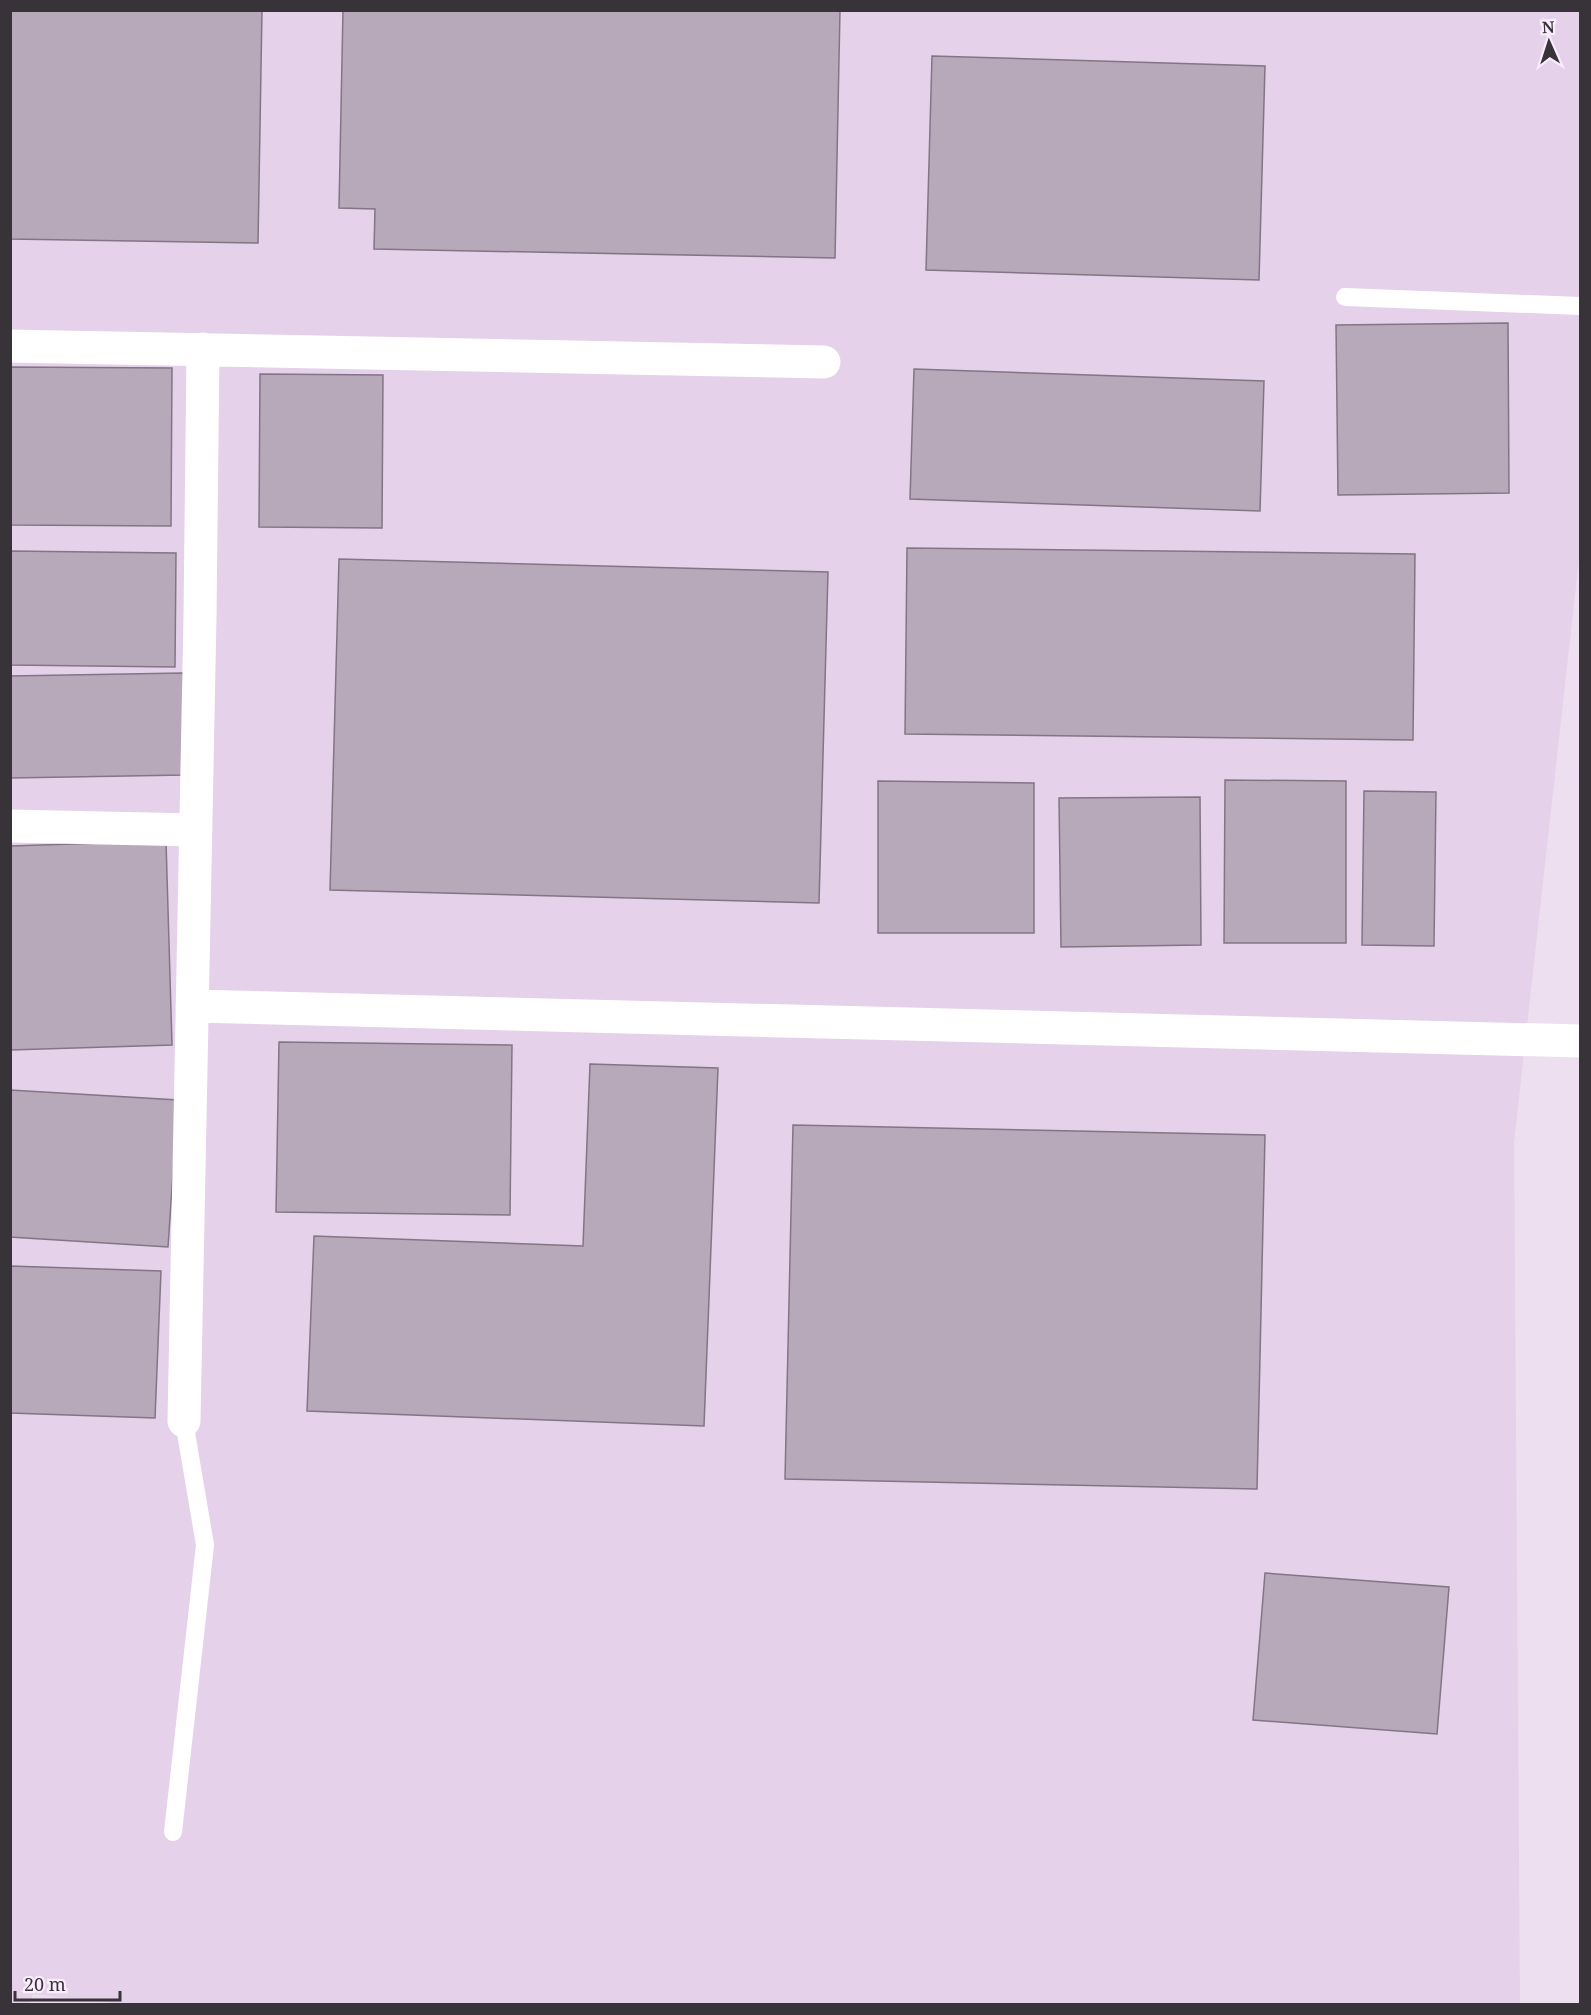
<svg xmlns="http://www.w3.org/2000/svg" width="1591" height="2015" viewBox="0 0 1591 2015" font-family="'Noto Serif',serif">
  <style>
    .built { fill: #e5d1e9 }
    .building { fill: #b7a9ba; stroke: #827585; stroke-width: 1.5 }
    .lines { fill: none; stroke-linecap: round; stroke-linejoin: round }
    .service { stroke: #fff; stroke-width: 18 }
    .minor { stroke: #fff; stroke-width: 33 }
  </style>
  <rect width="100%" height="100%" fill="#eddef0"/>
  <path class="built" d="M11,11H1580V550L1514,1143L1520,2004H122L33,1994L30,2004H11Z"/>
  <path class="building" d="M10,10H262L258,243L10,239Z
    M343,10H840L835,258L374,249L375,209L339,208Z
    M932,56L1265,66L1259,280L926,270Z
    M1508,323L1509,493L1338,495L1336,325Z
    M10,367L172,368L171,526L10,525Z
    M914,369L1264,381L1260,511L910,499Z
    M260,374L383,375L382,528L259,527Z
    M907,548L1415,554L1413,740L905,734Z
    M10,551L176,553L175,667L10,665Z
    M339,559L828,572L819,903L330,890Z
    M183,673L185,775L10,778V676Z
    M1225,780L1346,781V943H1224Z
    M878,781L1034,783V933H878Z
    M1364,791L1436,792L1434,946L1362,945Z
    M1200,797L1201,945L1061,947L1059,798Z
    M166,841L172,1045L10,1050V846Z
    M279,1042L512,1045L510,1215L276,1212Z
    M590,1064L718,1068L704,1426L307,1411L314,1236L583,1246Z
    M10,1090L178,1100L168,1247L10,1237Z
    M793,1125L1265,1135L1257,1489L785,1479Z
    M10,1266L161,1271L155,1418L10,1413Z
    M1265,1573L1449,1587L1437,1734L1253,1720Z"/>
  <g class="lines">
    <path class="service" d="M1345,297L1580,306
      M173,1832L205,1545L184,1421"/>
    <path class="minor" d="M10,346L824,362
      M10,826L196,830
      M192,1006L1580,1041
      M184,1421L200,616L203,349"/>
  </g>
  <rect width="1591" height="2015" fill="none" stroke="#383239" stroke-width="24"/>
  <g transform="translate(1549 42) rotate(357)" stroke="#fbecfd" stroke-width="4.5" paint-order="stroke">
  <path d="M0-4.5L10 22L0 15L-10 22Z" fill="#383239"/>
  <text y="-9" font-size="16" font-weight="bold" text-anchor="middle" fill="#383239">N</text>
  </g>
  <path d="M15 1991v9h105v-9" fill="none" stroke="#383239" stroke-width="3"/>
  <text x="24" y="1991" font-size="18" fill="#383239" stroke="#fbecfd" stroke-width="4.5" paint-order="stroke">20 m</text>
</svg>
